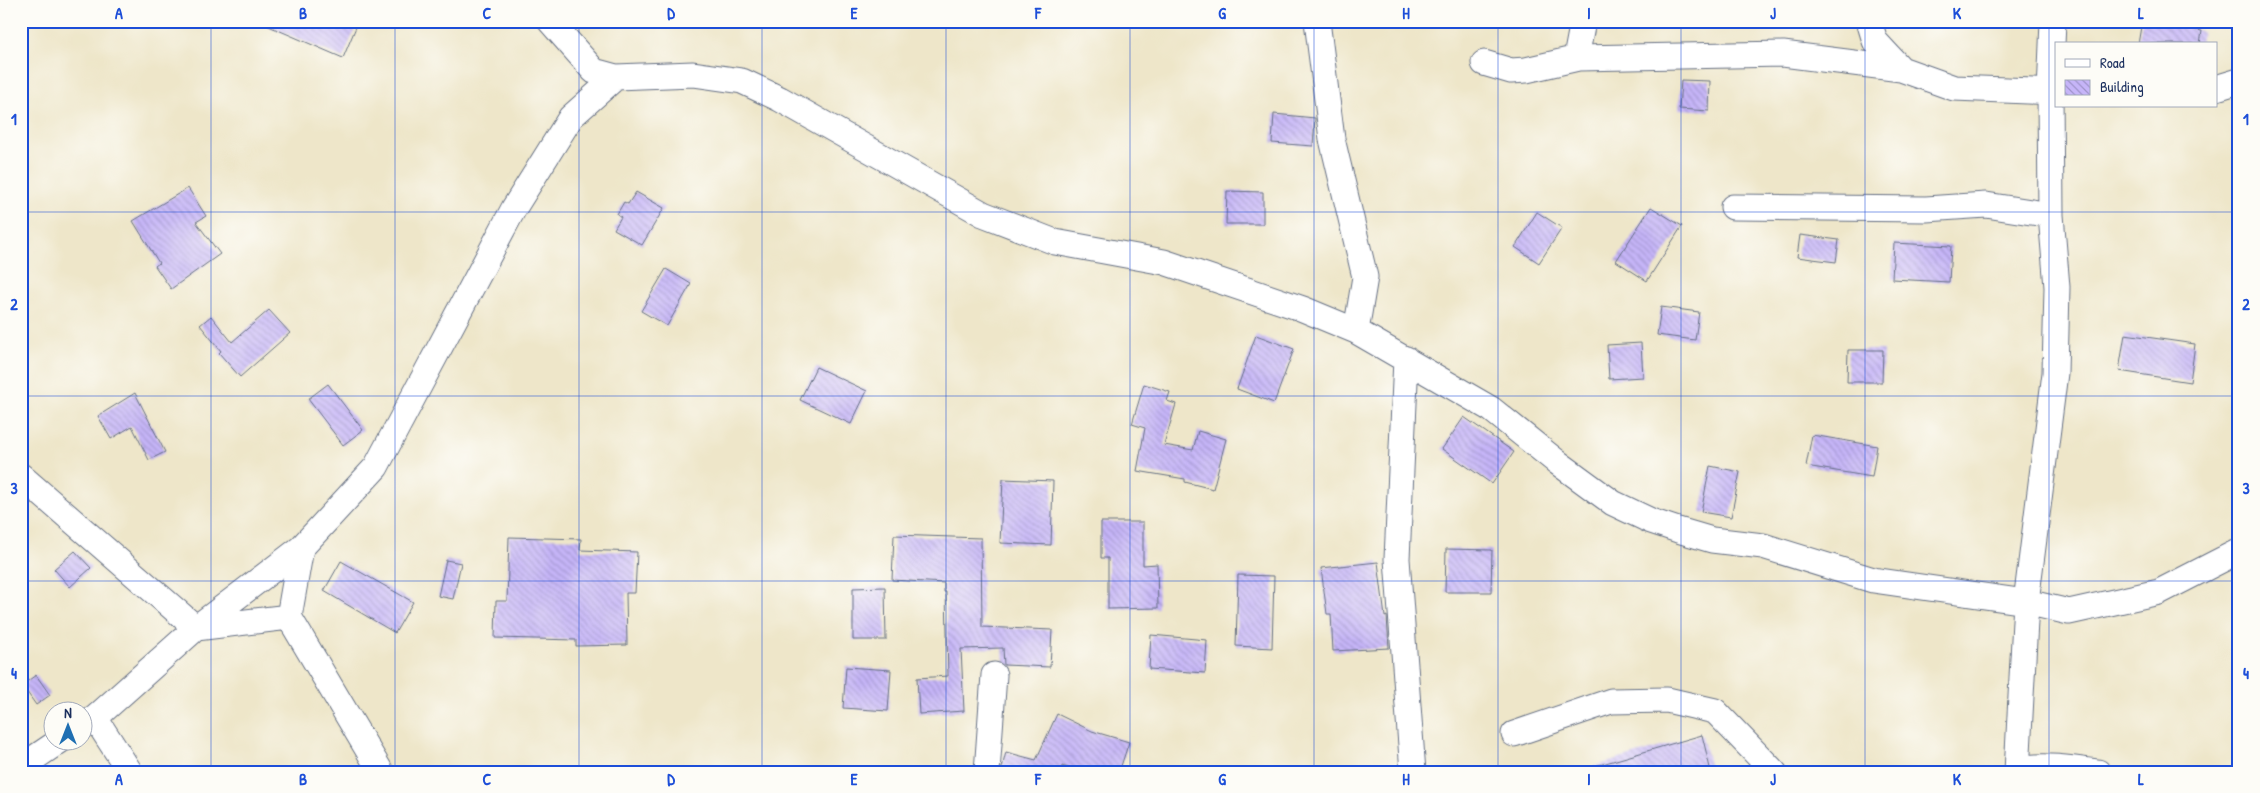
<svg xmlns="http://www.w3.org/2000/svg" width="2260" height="793" viewBox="0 0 2260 793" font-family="'Patrick Hand',sans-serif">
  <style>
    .building { fill: url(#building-back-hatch) }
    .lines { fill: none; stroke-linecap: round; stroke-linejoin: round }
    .minor-casing { stroke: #656f83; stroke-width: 27 }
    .minor { stroke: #fff; stroke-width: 25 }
    .grid { fill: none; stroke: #1d4ed8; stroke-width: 1; stroke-opacity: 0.55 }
    .neatline { fill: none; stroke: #1d4ed8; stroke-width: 2 }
    .grid-label { font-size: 16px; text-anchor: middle; font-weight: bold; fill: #1d4ed8 }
  </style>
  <defs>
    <pattern id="building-back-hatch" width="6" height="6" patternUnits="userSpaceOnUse" patternTransform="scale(1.25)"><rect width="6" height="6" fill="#c6b5f8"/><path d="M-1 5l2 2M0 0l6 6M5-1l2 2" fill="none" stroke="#a094cc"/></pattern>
  </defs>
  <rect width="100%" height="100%" fill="#fdfcf7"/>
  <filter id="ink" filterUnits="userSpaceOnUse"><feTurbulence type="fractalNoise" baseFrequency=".02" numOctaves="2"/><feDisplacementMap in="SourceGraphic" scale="10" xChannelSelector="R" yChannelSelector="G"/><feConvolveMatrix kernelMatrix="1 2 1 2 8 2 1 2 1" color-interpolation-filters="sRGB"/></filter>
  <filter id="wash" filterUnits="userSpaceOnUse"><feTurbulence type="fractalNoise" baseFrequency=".0096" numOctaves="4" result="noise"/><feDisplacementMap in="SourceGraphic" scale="20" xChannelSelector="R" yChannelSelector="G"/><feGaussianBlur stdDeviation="1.12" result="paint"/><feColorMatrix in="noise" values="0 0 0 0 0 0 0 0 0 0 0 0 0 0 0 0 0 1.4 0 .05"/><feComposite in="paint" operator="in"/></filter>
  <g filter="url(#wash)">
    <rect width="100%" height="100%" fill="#eee6c9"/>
    <g id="blocks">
      <path class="building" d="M257,21H343L356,27L343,58Z
        M2142,21H2198L2196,30L2202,31L2200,44H2138Z
        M1681,80L1710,81L1709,111L1679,109Z
        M1274,114L1315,118L1313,146L1272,143Z
        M188,188L206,216L196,222L220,254L171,289L155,266L159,263L133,221Z
        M1227,191L1263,192V224H1226Z
        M636,192L664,208L642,245L614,229L621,217L617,214L624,202L628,204Z
        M1651,207L1682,226L1647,281L1616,261Z
        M1537,212L1562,228L1539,263L1515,247Z
        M1800,235L1839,240L1836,262L1797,257Z
        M1894,243L1951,246L1949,282L1892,279Z
        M666,269L691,284L667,326L641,311Z
        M1661,307L1699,312L1695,340L1657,335Z
        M269,310L290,333L240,377L219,353L221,351L200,325L211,316L232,342Z
        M2125,334L2195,344L2190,382L2119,371Z
        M1256,335L1294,349L1274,403L1237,389Z
        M1641,343L1643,377L1609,379L1607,345Z
        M1848,350H1883L1882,382H1847Z
        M816,367L867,391L851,424L800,400Z
        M328,384L363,430L343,445L308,399Z
        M1144,384L1170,392L1167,401L1176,404L1164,445L1193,450L1198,431L1226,439L1213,489L1185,482V479L1137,471L1145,428L1132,424Z
        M135,393L165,452L149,460L132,426L111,439L98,416Z
        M1464,417L1514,452L1492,484L1442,449Z
        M1812,435L1877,446L1872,477L1806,466Z
        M1710,466L1740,472L1731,517L1701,512Z
        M1003,479L1053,481L1051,545L1000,543Z
        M1101,522H1143V565L1157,564L1158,608L1108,609V558H1101Z
        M894,535L981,538L982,627L1052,630L1050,667L1004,665L1003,648L961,649L964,711L919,714L917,678L948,676L946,592H944V583L892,580Z
        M509,537L581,539L580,550L637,552L635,593H626L627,645L576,646V640L495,638L496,601H507Z
        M1446,549L1492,550L1491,592H1445Z
        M75,551L91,568L70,587L54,569Z
        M446,560L461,563L453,599L438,596Z
        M341,561L413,602L395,633L324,591Z
        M1378,562L1385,617L1387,616L1389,648L1333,651L1331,614H1327L1321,568Z
        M1238,575L1274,576L1272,648L1236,646Z
        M885,587L886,640H853V588Z
        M1151,635L1207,640L1205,673L1149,669Z
        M846,667L891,670L888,711L843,708Z
        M36,675L50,695L36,705L22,685Z
        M1057,714L1092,731L1129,742L1119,772H1080L1062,766L1061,772H1001L1006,752L1036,760Z
        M1702,735L1711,772H1593L1592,767Z"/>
    </g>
  </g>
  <g filter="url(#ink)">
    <use href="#blocks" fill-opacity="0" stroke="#656f83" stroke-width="1"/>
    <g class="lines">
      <defs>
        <path id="minor" d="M550,21L594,71L616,77L693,74L742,81L780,99L983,214L1055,242L1164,262L1303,309L1356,331L1491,409L1557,462L1613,503L1651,521L1678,530L1712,540L1763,546L1873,580L2026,602L2069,612L2159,592L2239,551
          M1317,21L1332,139L1365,277L1356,331
          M1869,21L1875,41L1901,69
          M1576,58L1583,21
          M1484,63L1511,71L1526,70L1578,58L1783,54L1901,69L1954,88L2056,92
          M2216,88L2239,81
          M1733,207L1926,209L1986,205L2051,215
          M1406,359L1397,559L1413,772
          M21,476L196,628L289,617L301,548
          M289,617L381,772
          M95,718L130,772
          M82,726L95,718L196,628L301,548L376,467L514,208L571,117L616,77
          M1514,734L1611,701L1667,700L1715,711L1774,772
          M21,767L61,740
          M2017,769C2044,764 2071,768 2098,772
          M987,772L994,675
          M2017,772L2026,602L2055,373L2057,287L2051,215L2050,93L2053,21"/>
      </defs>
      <use href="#minor" class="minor-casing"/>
      <use href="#minor" class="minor"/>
    </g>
  </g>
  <path class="grid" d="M211,21V772M395,21V772M579,21V772M762,21V772M946,21V772M1130,21V772M1314,21V772M1498,21V772M1681,21V772M1865,21V772M2049,21V772M21,212H2239M21,396H2239M21,581H2239"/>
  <rect width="2260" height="793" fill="none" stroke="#fdfcf7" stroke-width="55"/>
  <rect x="2055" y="42" width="162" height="65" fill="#fdfcf7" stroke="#a3aaba"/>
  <rect x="2065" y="59" width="25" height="8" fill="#ffffff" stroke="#a3aaba"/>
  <text x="2100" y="68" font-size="15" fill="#1b2f5e">Road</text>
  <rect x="2065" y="80" width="25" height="15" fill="url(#building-back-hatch)" stroke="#a3aaba"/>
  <text x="2100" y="92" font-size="15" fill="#1b2f5e">Building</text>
  <g transform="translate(68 726)"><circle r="24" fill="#fdfcf7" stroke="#a3aaba"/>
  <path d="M0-4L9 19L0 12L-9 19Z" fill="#1f6fb2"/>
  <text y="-8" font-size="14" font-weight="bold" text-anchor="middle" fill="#1b2f5e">N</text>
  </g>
  <rect x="28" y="28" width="2204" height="738" class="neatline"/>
  <g class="grid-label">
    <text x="119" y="19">A</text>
    <text x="303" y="19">B</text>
    <text x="487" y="19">C</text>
    <text x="671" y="19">D</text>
    <text x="854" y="19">E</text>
    <text x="1038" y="19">F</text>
    <text x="1222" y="19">G</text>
    <text x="1406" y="19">H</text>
    <text x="1589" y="19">I</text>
    <text x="1773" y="19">J</text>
    <text x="1957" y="19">K</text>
    <text x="2141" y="19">L</text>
    <text x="14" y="125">1</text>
    <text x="2246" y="125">1</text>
    <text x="14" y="310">2</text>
    <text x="2246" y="310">2</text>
    <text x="14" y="494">3</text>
    <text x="2246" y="494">3</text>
    <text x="14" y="679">4</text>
    <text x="2246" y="679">4</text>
    <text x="119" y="785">A</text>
    <text x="303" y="785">B</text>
    <text x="487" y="785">C</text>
    <text x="671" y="785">D</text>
    <text x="854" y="785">E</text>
    <text x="1038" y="785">F</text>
    <text x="1222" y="785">G</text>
    <text x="1406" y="785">H</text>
    <text x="1589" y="785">I</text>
    <text x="1773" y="785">J</text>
    <text x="1957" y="785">K</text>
    <text x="2141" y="785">L</text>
  </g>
</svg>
